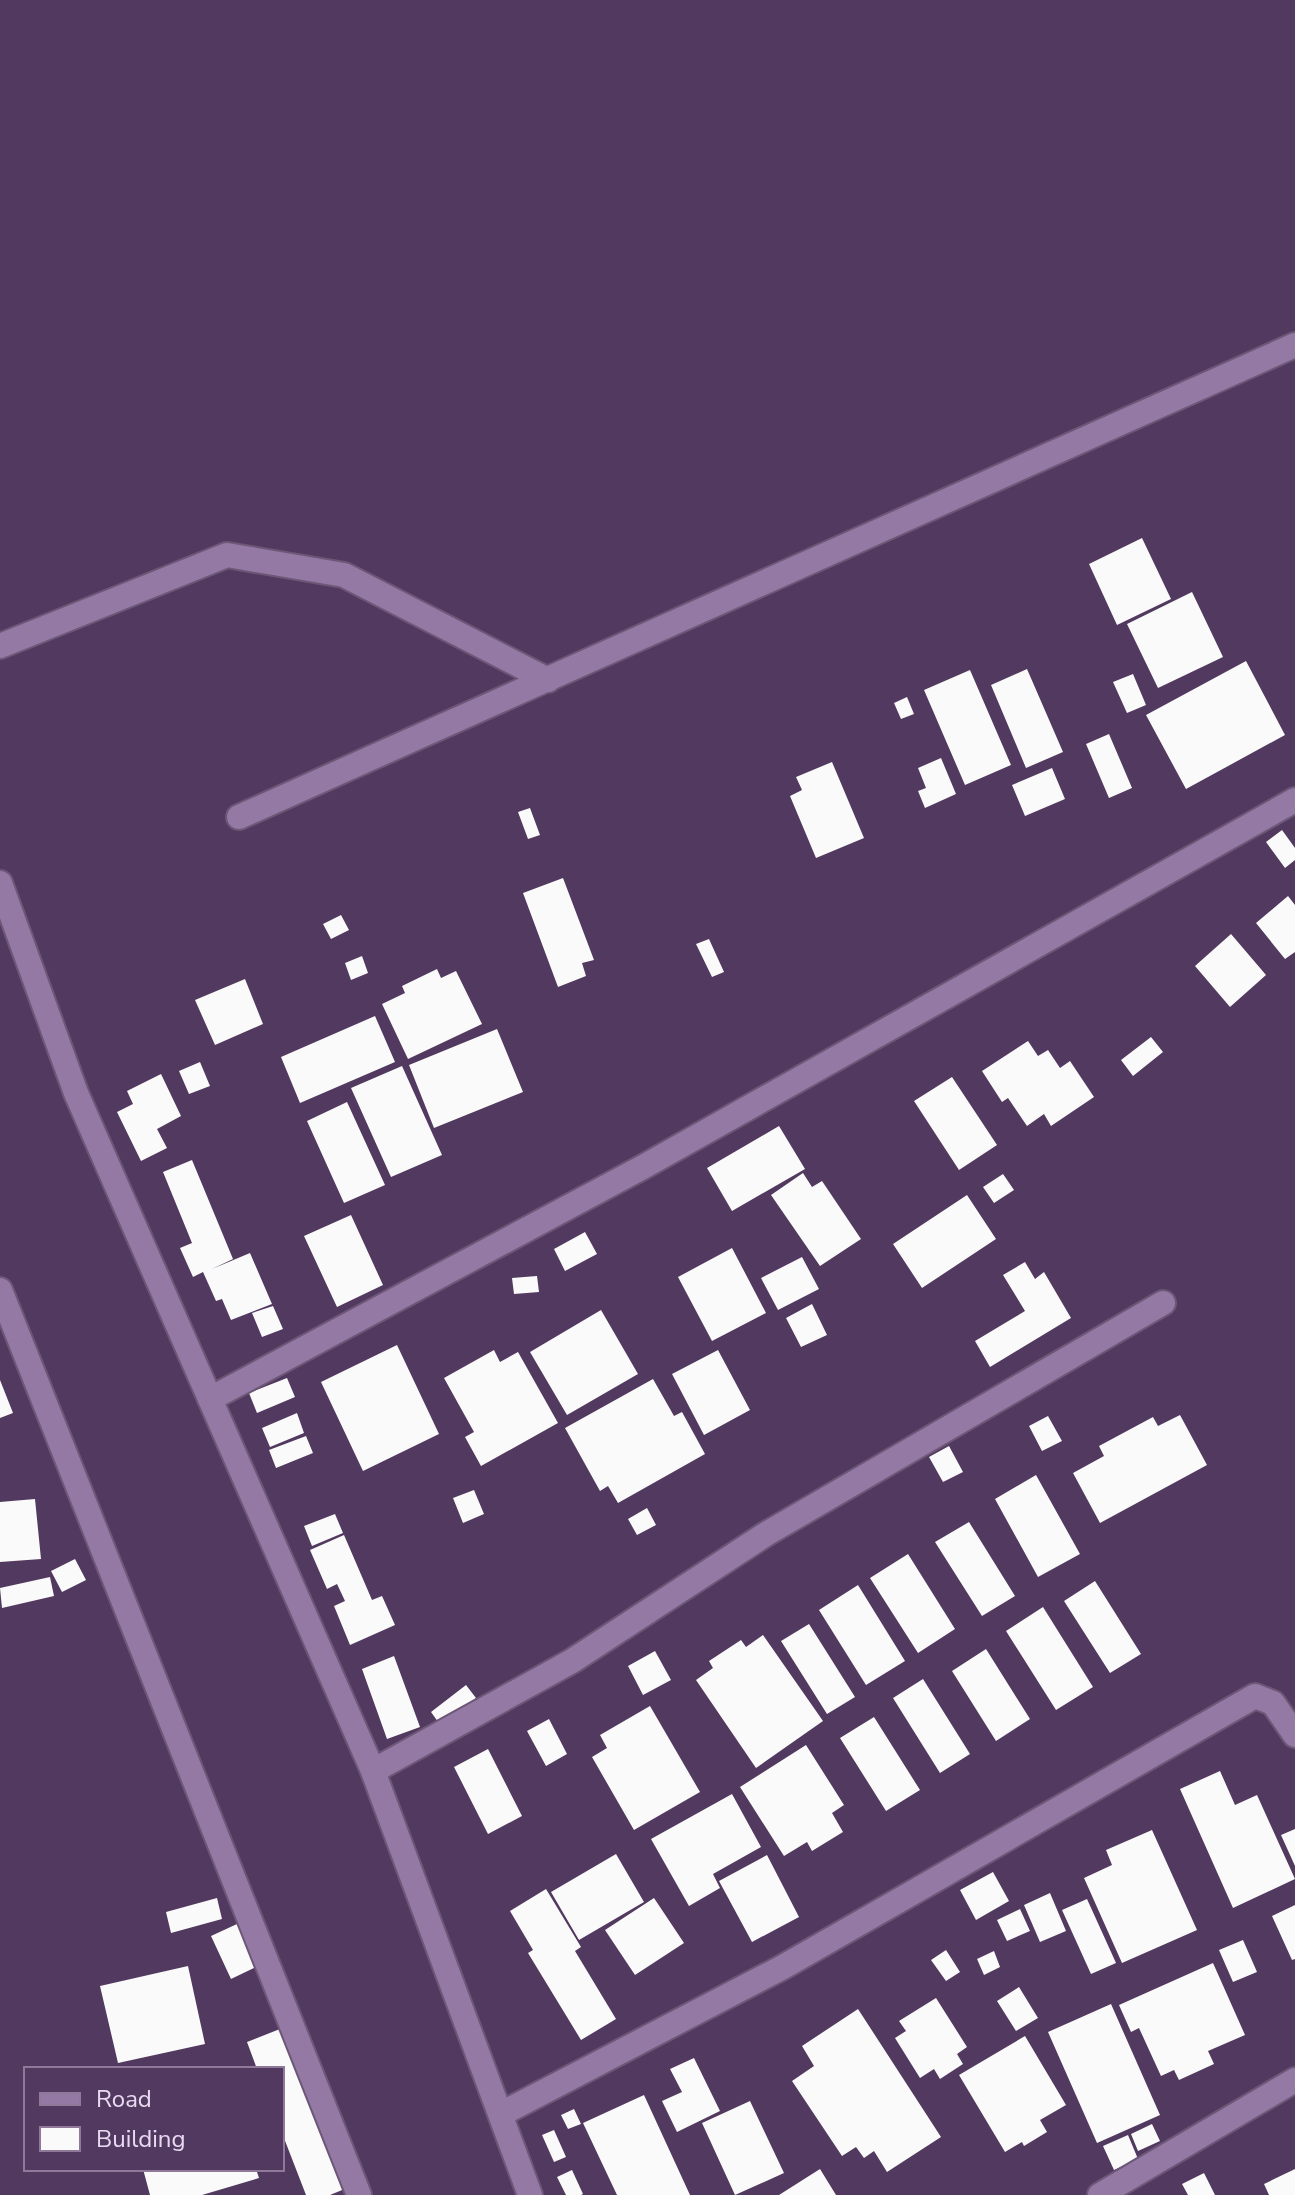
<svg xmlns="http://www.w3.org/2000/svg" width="1295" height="2195" viewBox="0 0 1295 2195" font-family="'Nunito Sans',sans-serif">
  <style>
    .building { fill: #fafafa }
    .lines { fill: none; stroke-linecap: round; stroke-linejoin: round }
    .street-casing { stroke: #6c5777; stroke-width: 28 }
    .secondary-casing { stroke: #6c5777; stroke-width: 28 }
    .street { stroke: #9379a3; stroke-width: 24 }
    .secondary { stroke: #9379a3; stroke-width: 24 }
  </style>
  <rect width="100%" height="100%" fill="#52395f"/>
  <path class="building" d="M1142,538L1171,599L1117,625L1089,564Z
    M1192,592L1223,657L1158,688L1127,624Z
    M1246,661L1285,735L1186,789L1146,715Z
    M1027,669L1063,752L1026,768L991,685Z
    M970,670L1011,765L965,785L924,690Z
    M1133,674L1146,705L1127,713L1113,682Z
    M907,697L914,714L901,719L894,703Z
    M1109,734L1132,788L1109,798L1086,744Z
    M941,758L956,794L925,808L918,791L926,788L918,768Z
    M832,762L864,838L816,858L790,796L802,790L796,777Z
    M1052,768L1065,799L1025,816L1012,785Z
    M530,808L540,835L528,839L518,812Z
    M1282,830L1295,848V860L1285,868L1266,842Z
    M563,878L594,960L582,963L586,976L558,987L523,893Z
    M1288,896L1295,905V952L1285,959L1256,923Z
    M341,915L349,930L331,939L323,924Z
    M1231,934L1266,975L1230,1007L1195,966Z
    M709,939L724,972L712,977L696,944Z
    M362,956L368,973L351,980L345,963Z
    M437,969L441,978L456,971L482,1024L408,1059L382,1004L405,993L402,986Z
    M245,979L263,1024L215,1045L195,1000Z
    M375,1016L395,1062L300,1103L281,1057Z
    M497,1029L523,1092L434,1128L409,1065Z
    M1151,1037L1163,1052L1133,1076L1121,1060Z
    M1028,1041L1038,1056L1048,1050L1060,1068L1070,1061L1094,1097L1051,1126L1044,1114L1027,1126L1008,1098L1002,1102L982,1071Z
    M200,1062L210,1086L189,1094L179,1071Z
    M402,1066L442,1155L391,1177L351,1088Z
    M161,1074L181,1116L157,1129L167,1148L141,1161L117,1112L133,1104L127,1091Z
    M952,1077L997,1145L959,1170L914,1101Z
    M347,1102L385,1185L344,1203L307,1121Z
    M779,1126L805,1169L732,1211L707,1168Z
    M192,1160L233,1259L212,1269L250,1253L272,1304L231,1320L222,1299L216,1301L203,1272L193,1277L180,1248L192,1243L163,1172Z
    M803,1173L812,1187L822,1181L861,1239L820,1266L771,1195Z
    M1003,1174L1014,1190L994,1203L983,1187Z
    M967,1195L996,1239L922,1288L893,1244Z
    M351,1215L383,1285L337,1307L304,1236Z
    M585,1232L597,1254L565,1271L554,1249Z
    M732,1248L766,1313L712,1341L678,1277Z
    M802,1257L819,1289L778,1310L761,1278Z
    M1025,1262L1035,1279L1044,1272L1071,1318L990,1367L975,1341L1025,1311L1003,1275Z
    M537,1276L539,1292L514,1294L512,1278Z
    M812,1304L827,1335L801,1347L786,1318Z
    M273,1306L283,1329L262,1337L252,1313Z
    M601,1310L638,1374L567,1415L530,1352Z
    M397,1345L439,1434L363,1471L321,1382Z
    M494,1350L500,1362L518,1352L558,1423L481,1466L465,1437L474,1432L444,1378Z
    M718,1350L750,1410L704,1435L672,1374Z
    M287,1378L295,1397L257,1413L249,1393Z
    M653,1379L674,1416L682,1412L705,1454L618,1503L608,1486L600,1491L565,1428Z
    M0,1380L13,1413L0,1418Z
    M297,1413L304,1433L270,1447L262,1428Z
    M1180,1415L1207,1465L1100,1523L1073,1473L1104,1456L1099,1446L1153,1417L1158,1426Z
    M1048,1416L1062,1441L1042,1451L1029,1426Z
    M306,1436L313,1453L276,1468L269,1450Z
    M949,1446L963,1472L943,1482L929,1457Z
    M1036,1475L1080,1554L1038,1577L995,1499Z
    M474,1490L484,1514L463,1523L453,1498Z
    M35,1499L41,1559L0,1562V1502Z
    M647,1508L656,1525L637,1535L628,1519Z
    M335,1514L343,1533L312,1546L304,1526Z
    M969,1522L1015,1596L982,1616L935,1542Z
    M344,1535L372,1600L382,1596L395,1625L350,1645L334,1606L345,1601L337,1584L327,1589L310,1550Z
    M908,1554L955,1629L918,1653L870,1578Z
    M75,1559L86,1580L62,1592L51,1571Z
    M50,1577L54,1596L2,1608L0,1588Z
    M1095,1581L1141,1654L1110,1673L1064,1601Z
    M858,1585L905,1661L866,1685L819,1610Z
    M1043,1607L1093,1687L1056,1710L1006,1631Z
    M809,1624L855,1697L827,1714L781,1641Z
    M763,1635L823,1721L756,1768L696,1680L713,1668L709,1661L741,1640L746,1647Z
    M986,1649L1030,1719L996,1741L952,1671Z
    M655,1651L671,1680L643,1695L628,1666Z
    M394,1656L420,1727L387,1739L362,1669Z
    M923,1679L970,1754L940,1773L893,1698Z
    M466,1685L476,1698L441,1726L431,1712Z
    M650,1706L700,1792L634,1830L592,1757L607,1748L600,1735Z
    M874,1717L920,1790L886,1811L840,1738Z
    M549,1719L567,1754L546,1766L527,1731Z
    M806,1745L844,1805L832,1813L843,1832L812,1851L807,1842L784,1856L740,1787Z
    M488,1749L522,1816L488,1834L454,1767Z
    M1220,1771L1235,1805L1257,1795L1295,1879L1233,1908L1180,1789Z
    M732,1794L761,1847L713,1874L720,1888L689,1906L651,1839Z
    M1295,1829V1866L1281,1835Z
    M1152,1830L1197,1930L1122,1963L1084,1878L1112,1865L1106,1850Z
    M616,1854L644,1902L579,1940L551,1892Z
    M767,1855L799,1917L752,1942L719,1881Z
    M993,1872L1009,1901L976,1920L960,1890Z
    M546,1889L581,1947L575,1951L616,2019L581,2040L528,1953L533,1950L510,1911Z
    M1050,1893L1066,1931L1040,1942L1024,1905Z
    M217,1898L222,1919L171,1933L166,1912Z
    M654,1898L684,1943L635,1975L605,1930Z
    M1087,1899L1116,1963L1091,1974L1062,1910Z
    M1295,1905V1959L1292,1960L1272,1916Z
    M1020,1909L1030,1931L1007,1941L997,1920Z
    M237,1924L258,1966L231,1979L211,1936Z
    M1243,1940L1257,1972L1233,1982L1219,1950Z
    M946,1950L960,1972L946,1981L931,1960Z
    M994,1951L1000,1967L984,1975L977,1959Z
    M1213,1963L1245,2035L1208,2051L1214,2064L1179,2080L1174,2070L1161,2076L1139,2028L1131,2032L1119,2005Z
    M188,1966L205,2044L118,2063L100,1986Z
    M1019,1987L1038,2018L1016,2031L997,2001Z
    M936,1998L967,2047L957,2054L963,2064L940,2079L934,2069L920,2078L895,2038L906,2031L899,2021Z
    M1111,2004L1160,2115L1097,2143L1048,2032Z
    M858,2009L941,2137L887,2172L874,2151L864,2158L856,2147L842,2156L792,2081L814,2066L802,2046Z
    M285,2027L347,2188L330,2195H306L282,2133V2069H257L247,2042Z
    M1025,2036L1066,2105L1040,2120L1047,2132L1024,2146L1022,2142L1005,2152L959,2075Z
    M694,2058L720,2111L677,2132L662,2101L682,2092L670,2069Z
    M644,2095L690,2195H617L583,2123Z
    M750,2101L784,2173L735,2195L702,2123Z
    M574,2109L581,2124L568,2129L561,2115Z
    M1152,2124L1160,2141L1138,2151L1131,2134Z
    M554,2130L566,2157L554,2162L542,2135Z
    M1128,2135L1138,2159L1114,2170L1103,2146Z
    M143,2169H256L259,2178L202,2195H150Z
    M820,2169L836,2195H779Z
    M1295,2169V2195H1269L1264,2184Z
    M572,2170L583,2194L581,2195H566L557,2177Z
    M1204,2173L1215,2195H1188L1182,2184Z"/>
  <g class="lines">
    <defs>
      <path id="street" d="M0,646L227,555L344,575L548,680
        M239,817L1295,345
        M210,1399L643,1167L1295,800
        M373,1771L572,1661L766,1534L1163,1303
        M501,2114L783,1967L1255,1696L1273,1703L1295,1735
        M1100,2195L1295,2080"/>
      <path id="secondary" d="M0,883L76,1093L373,1771L530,2195
        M0,1290L359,2195"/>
    </defs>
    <use href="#street" class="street-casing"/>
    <use href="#secondary" class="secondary-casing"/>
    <use href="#street" class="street"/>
    <use href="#secondary" class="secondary"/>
  </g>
  <rect x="24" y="2067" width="260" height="104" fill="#52395f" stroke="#8e7999" stroke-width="2"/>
  <rect x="40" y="2093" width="40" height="12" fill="#9379a3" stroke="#8e7999" stroke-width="2"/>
  <text x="96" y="2107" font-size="24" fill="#e9daf1">Road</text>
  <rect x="40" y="2127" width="40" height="24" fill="#fafafa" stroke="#8e7999" stroke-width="2"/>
  <text x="96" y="2147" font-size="24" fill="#e9daf1">Building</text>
</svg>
